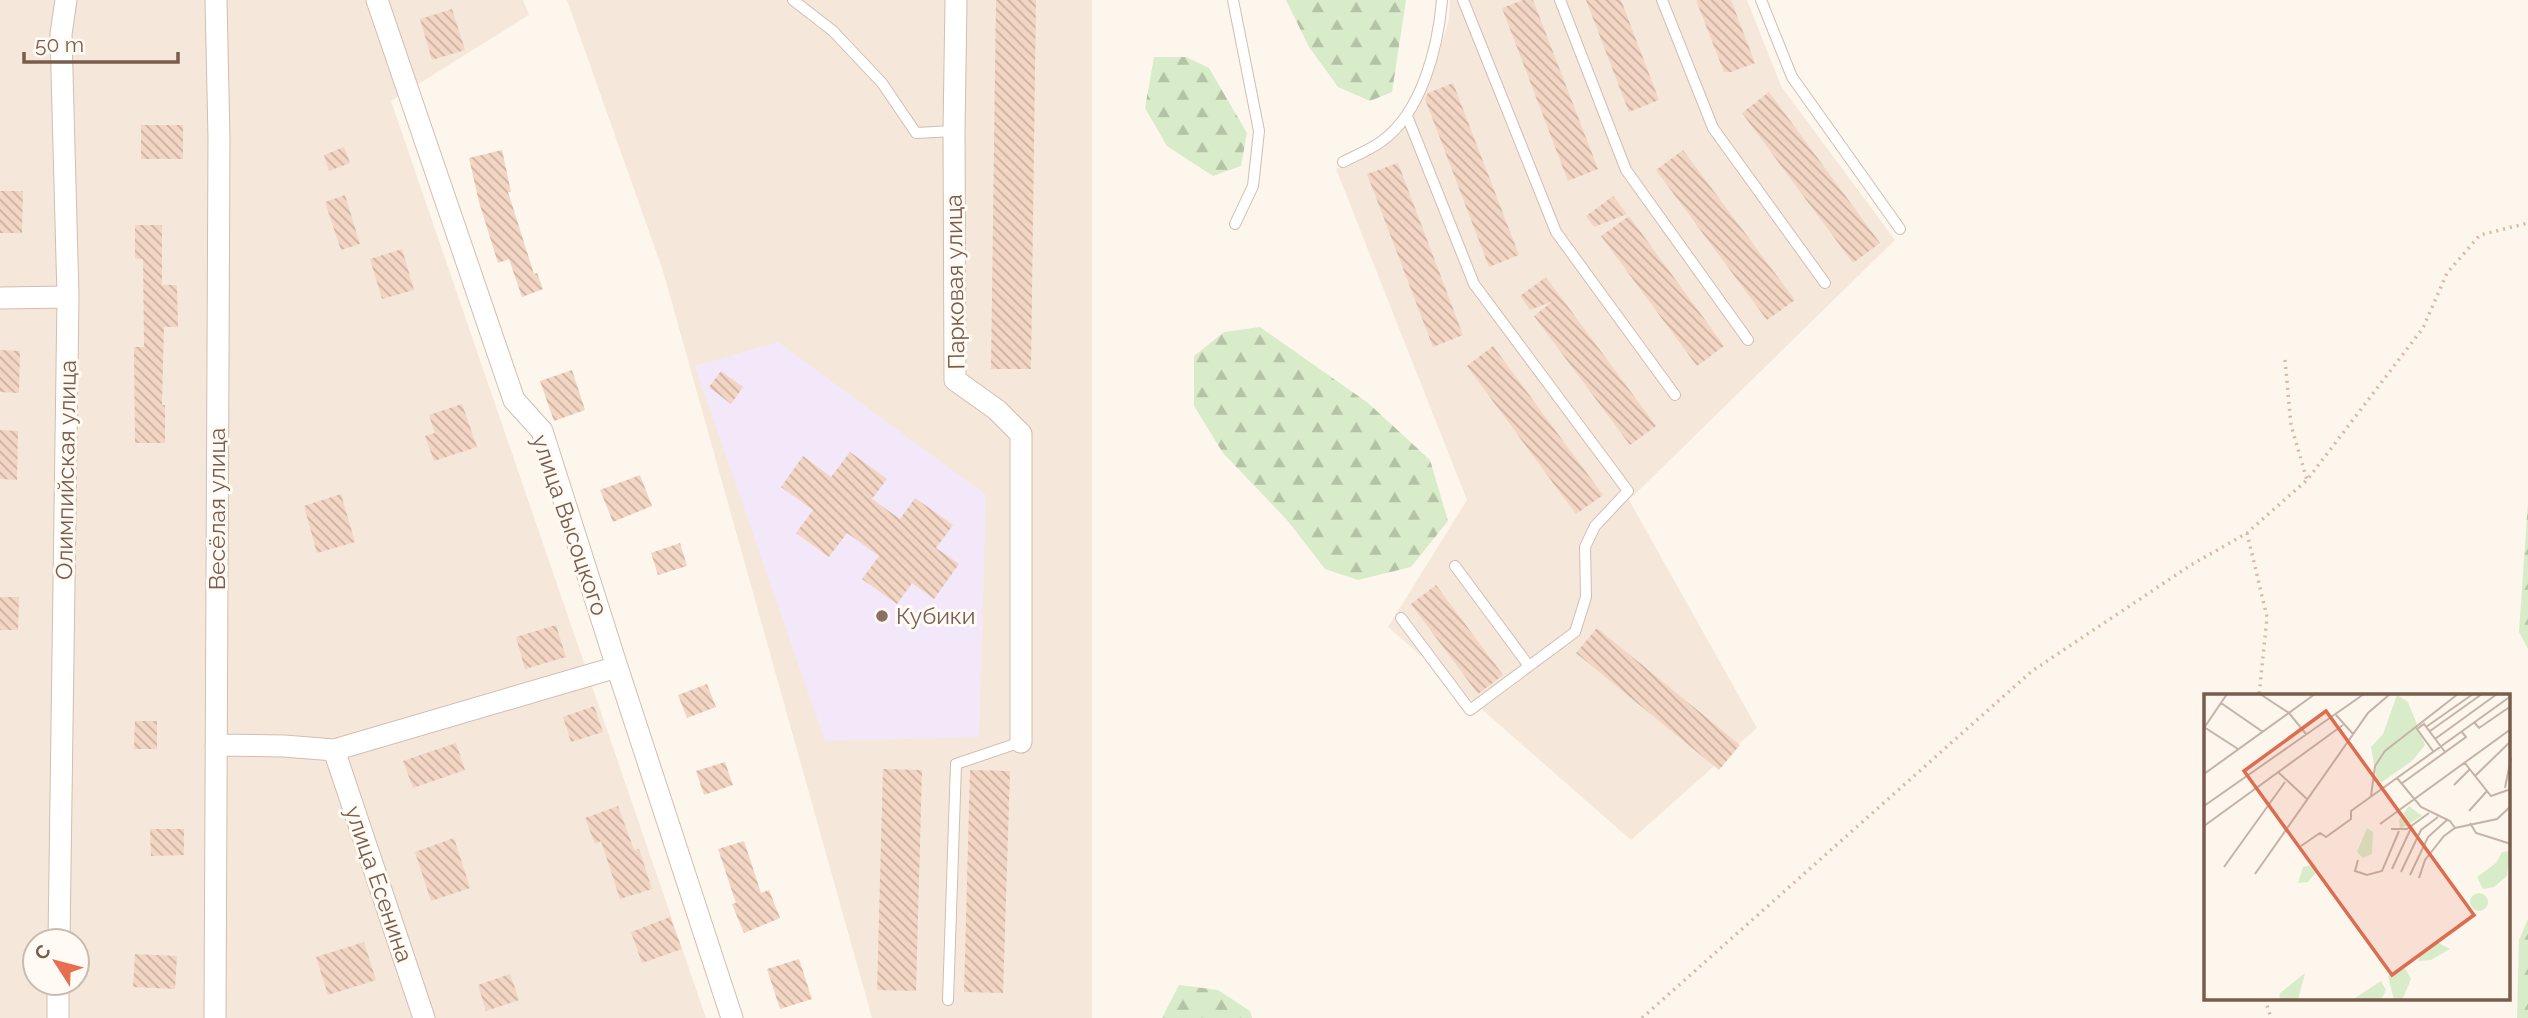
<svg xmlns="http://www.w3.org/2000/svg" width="2528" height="1018" viewBox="0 0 2528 1018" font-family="Raleway,sans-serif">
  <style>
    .residential { fill: #f5e8da; fill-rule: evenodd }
    .education { fill: #f3e8fa }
    .forest { fill: url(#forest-firs) }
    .building { fill: url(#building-back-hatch) }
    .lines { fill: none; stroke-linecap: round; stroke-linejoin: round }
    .lane-casing { stroke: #d1beb0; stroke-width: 12 }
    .street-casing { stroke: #d1beb0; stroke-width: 23 }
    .path { stroke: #d9b8a5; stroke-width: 3.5; stroke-dasharray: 2 5; stroke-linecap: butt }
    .lane { stroke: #fff; stroke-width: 10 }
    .street { stroke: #fff; stroke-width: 21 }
    .education-dot { fill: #8d6e63; stroke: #fffaf3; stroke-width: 2.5 }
    .labels { text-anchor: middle; stroke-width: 6; stroke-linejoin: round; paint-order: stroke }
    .street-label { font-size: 23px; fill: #7a5c4d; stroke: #fffaf3 }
    .education-label { font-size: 23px; fill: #785e54; stroke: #fffaf3; text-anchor: start }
    .inset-road { fill: none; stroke: #c5b3a7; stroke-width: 2 }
    .view { fill: #dc6d51; fill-opacity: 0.15; stroke: #dc6d51; stroke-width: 3.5 }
    .inset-edge { fill: none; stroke: #7a5c4d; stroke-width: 3.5 }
  </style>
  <defs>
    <pattern id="forest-firs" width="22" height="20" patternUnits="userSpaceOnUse" patternTransform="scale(1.75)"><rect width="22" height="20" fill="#d8ecc9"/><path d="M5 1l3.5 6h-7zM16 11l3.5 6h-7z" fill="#b4c2a5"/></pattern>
    <pattern id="building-back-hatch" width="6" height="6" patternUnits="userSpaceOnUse" patternTransform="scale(1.75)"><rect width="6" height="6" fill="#f3d5c3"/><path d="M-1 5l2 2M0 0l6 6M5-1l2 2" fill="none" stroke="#cab0a1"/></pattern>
  </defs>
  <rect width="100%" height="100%" fill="#fdf6ec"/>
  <path class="residential" d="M0,0H523L529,15L391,101L706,1018H0ZM35,941H77V983H35Z
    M567,0H1092V1018H872L663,271Z
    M1450,0H1747L1781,86L1895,240L1629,500L1757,728L1631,840L1388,627L1467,500L1336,169L1385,144L1413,114L1434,69L1449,19Z"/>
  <path class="education" d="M778,342L986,495L979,737L825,741L695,366Z"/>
  <path class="forest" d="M1286,0H1406L1392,92L1370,101L1338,87L1309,47Z
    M1154,57H1186L1209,68L1247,133L1241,166L1213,176L1167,146L1145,108Z
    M1260,327L1368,403L1430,460L1448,521L1411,567L1358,580L1325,569L1287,520L1223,453L1194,406V356L1224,332Z
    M2528,502V649L2519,632Z
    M2528,919V1018H2517L2519,940Z
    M1179,985L1218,990L1250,1011L1252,1018H1162Z"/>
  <path class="building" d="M996,0H1036L1031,369H991Z
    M1523,0H1533L1598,169L1568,181L1502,8Z
    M1586,0H1621L1659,100L1629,112Z
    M1696,0H1731L1755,63L1731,72H1724Z
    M452,9L465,50L432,60L420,19Z
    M1453,83L1519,255L1489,267L1425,99L1428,93Z
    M1769,92L1880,243L1853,263L1742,113Z
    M141,125H183V159H141Z
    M344,147L350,163L329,171L324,155Z
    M502,150L511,192H508L534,274L537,273L543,289L522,297L509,259L498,263L479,202L469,158Z
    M1683,150L1795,300L1767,320L1656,170Z
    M1398,163L1463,335L1433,347L1367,174Z
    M0,191H23L22,233H0Z
    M345,195L360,244L341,250L325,202Z
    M1613,196L1627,214L1594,227L1586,216Z
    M1629,216L1724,346L1697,366L1601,236Z
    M135,225H162V285H177L178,327H164L162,405H165V443H135L134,347H144L143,259H135Z
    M402,249L414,290L382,299L370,259Z
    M1546,277L1656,426L1630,445L1534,316L1553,301L1530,310L1520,296Z
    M1493,346L1603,495L1576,514L1467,366Z
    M0,350L20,351L19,393L0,392Z
    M572,370L585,410L554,421L540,381Z
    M721,371L743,387L731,404L709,387Z
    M462,404L477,447L434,461L425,436L435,433L429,415Z
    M0,430L18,431L17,480L0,479Z
    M850,452L887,479L872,499L900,519L915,498L953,525L936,548L959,564L934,599L912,583L897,604L862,579L879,556L847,533L829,557L796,533L813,510L781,487L803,456L831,477Z
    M640,475L652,506L613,522L600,490Z
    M341,494L355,542L317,553L304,506Z
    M680,543L687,566L658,575L651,553Z
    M1436,585L1503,675L1478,694L1411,604Z
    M0,597H19L18,630H0Z
    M556,625L566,657L525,669L516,637Z
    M1597,628L1740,745L1719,770L1576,653Z
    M707,684L716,707L687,718L678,695Z
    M594,706L603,732L571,742L563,717Z
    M135,721H157V749H134Z
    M456,743L465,770L413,788L403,761Z
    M725,762L733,785L704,795L696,771Z
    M883,769L922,770L916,991L877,990Z
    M970,770L1010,771L1003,993L964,992Z
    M618,806L634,850L639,849L652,889L620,899L601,841L595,844L585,818Z
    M150,829H184V855L151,856Z
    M454,838L470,888L431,901L415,852Z
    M744,841L761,893L769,890L780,918L744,933L732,904L736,903L718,849Z
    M670,917L682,949L642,963L631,932Z
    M364,942L376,980L328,995L316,957Z
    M135,954L177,956L175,989L133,987Z
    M799,959L812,999L780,1009L767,969Z
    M510,974L519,1000L486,1011L478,985Z"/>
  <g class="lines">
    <defs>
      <path id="lane" d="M793,0L833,31L882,83L916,133L954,131
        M1233,0L1259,131L1253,186L1235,224
        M1463,0L1556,232L1675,395
        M1560,0L1626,170L1748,340
        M1662,0L1713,128L1825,283
        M1761,0L1792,77L1900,229
        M1343,162C1356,155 1370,150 1382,141C1422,112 1438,47 1442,0
        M1455,566L1529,666
        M1401,618L1470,710L1575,632L1586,597L1585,547L1595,526L1628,491L1474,284L1407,116
        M948,1000L956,764L1021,742"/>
      <path id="street" d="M377,0L514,400L542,431L617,667L732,1018
        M956,0L954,131L955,380L997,410L1021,434V742
        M0,298L68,297
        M216,745L284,746L334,750L617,667
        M334,750L424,1018
        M59,941L68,297L61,34L66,0
        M58,1018V983
        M215,1018L219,138L216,0"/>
    </defs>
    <use href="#lane" class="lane-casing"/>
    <use href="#street" class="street-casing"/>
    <path class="path" d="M2285,360L2291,425L2307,480
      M2247,533L2267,617L2259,696
      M2265,999L2271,1018
      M1642,1018L2032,671L2191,565L2247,533L2307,480L2423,328L2447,273L2480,235L2528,223"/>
    <use href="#lane" class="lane"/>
    <use href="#street" class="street"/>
  </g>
  <circle class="education-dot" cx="882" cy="616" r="7"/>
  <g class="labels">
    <g class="street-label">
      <text transform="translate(955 282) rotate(-91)" y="8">Парковая улица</text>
      <text transform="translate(66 470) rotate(-89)" y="8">Олимпийская улица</text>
      <text transform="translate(217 509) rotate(-90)" y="8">Весёлая улица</text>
      <text transform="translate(570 525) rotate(71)" y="8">улица Высоцкого</text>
      <text transform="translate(379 884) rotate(71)" y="8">улица Есенина</text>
    </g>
    <g class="education-label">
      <text x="896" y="624">Кубики</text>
    </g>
  </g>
  <g transform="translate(2204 694)">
    <rect width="306" height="306" fill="#fdf6ec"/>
    <path d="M193,1L204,8L221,51L208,67L178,88L173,87L167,53L179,40Z" fill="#d8ecc9"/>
    <path d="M205,112L218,122L196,135L195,126ZM163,134L169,138L168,160L159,164L153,158ZM306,157L303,182L290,193L279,195L273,183L292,169L298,158ZM111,170L113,177L104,188L94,189L99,173ZM266 208a9 9 0 1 1 18 0a9 9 0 1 1-18 0ZM233,248L246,255L227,266L214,267L218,257ZM201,274L207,285L198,306H190L184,282ZM101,279L94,306H75L76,299ZM177,287L182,296L177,306H148Z" fill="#d8ecc9"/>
    <path class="inset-road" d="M56,0L85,19L102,40M17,9L59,38M132,21L149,40M270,28L275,34L307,12M0,33L34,55M222,33L269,0M0,34L23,0M226,37L278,0M231,45L293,0M229,57L213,35L220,30L241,58M260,68L287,102L307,95M74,78L104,106M0,80L111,0M271,82L307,47M193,84L217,113L246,127L251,134M197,90L262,43L257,37M250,91L266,75M301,94L307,64M167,102L171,72L181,57L254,0M0,112L160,0M265,117L283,97M266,129L272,139L307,150M176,130L307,35M0,132L139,31M187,135H203L225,119M97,152L116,139L122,143L147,125V117L307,2M154,166L151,177L163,181L178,177L195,137M20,173L81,88M188,175L208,132M197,178L217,136L234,123M51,180L164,19L186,0M206,181L224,143L244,125M215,184L221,166L240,142L251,134L293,125L307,112"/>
    <path class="view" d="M122,17L270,221L188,281L40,77Z"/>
    <rect width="306" height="306" class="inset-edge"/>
  </g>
  <g transform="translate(56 962) rotate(306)"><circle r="33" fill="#fffaf3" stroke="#cabbb1" stroke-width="2"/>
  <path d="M0-5L12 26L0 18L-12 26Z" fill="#e76f51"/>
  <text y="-10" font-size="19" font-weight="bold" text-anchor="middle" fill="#7a5c4d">С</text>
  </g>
  <path d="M24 52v10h154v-10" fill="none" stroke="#7a5c4d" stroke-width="3.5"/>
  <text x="35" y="52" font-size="21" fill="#7a5c4d" stroke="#fffaf3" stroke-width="5" paint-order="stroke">50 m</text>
</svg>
